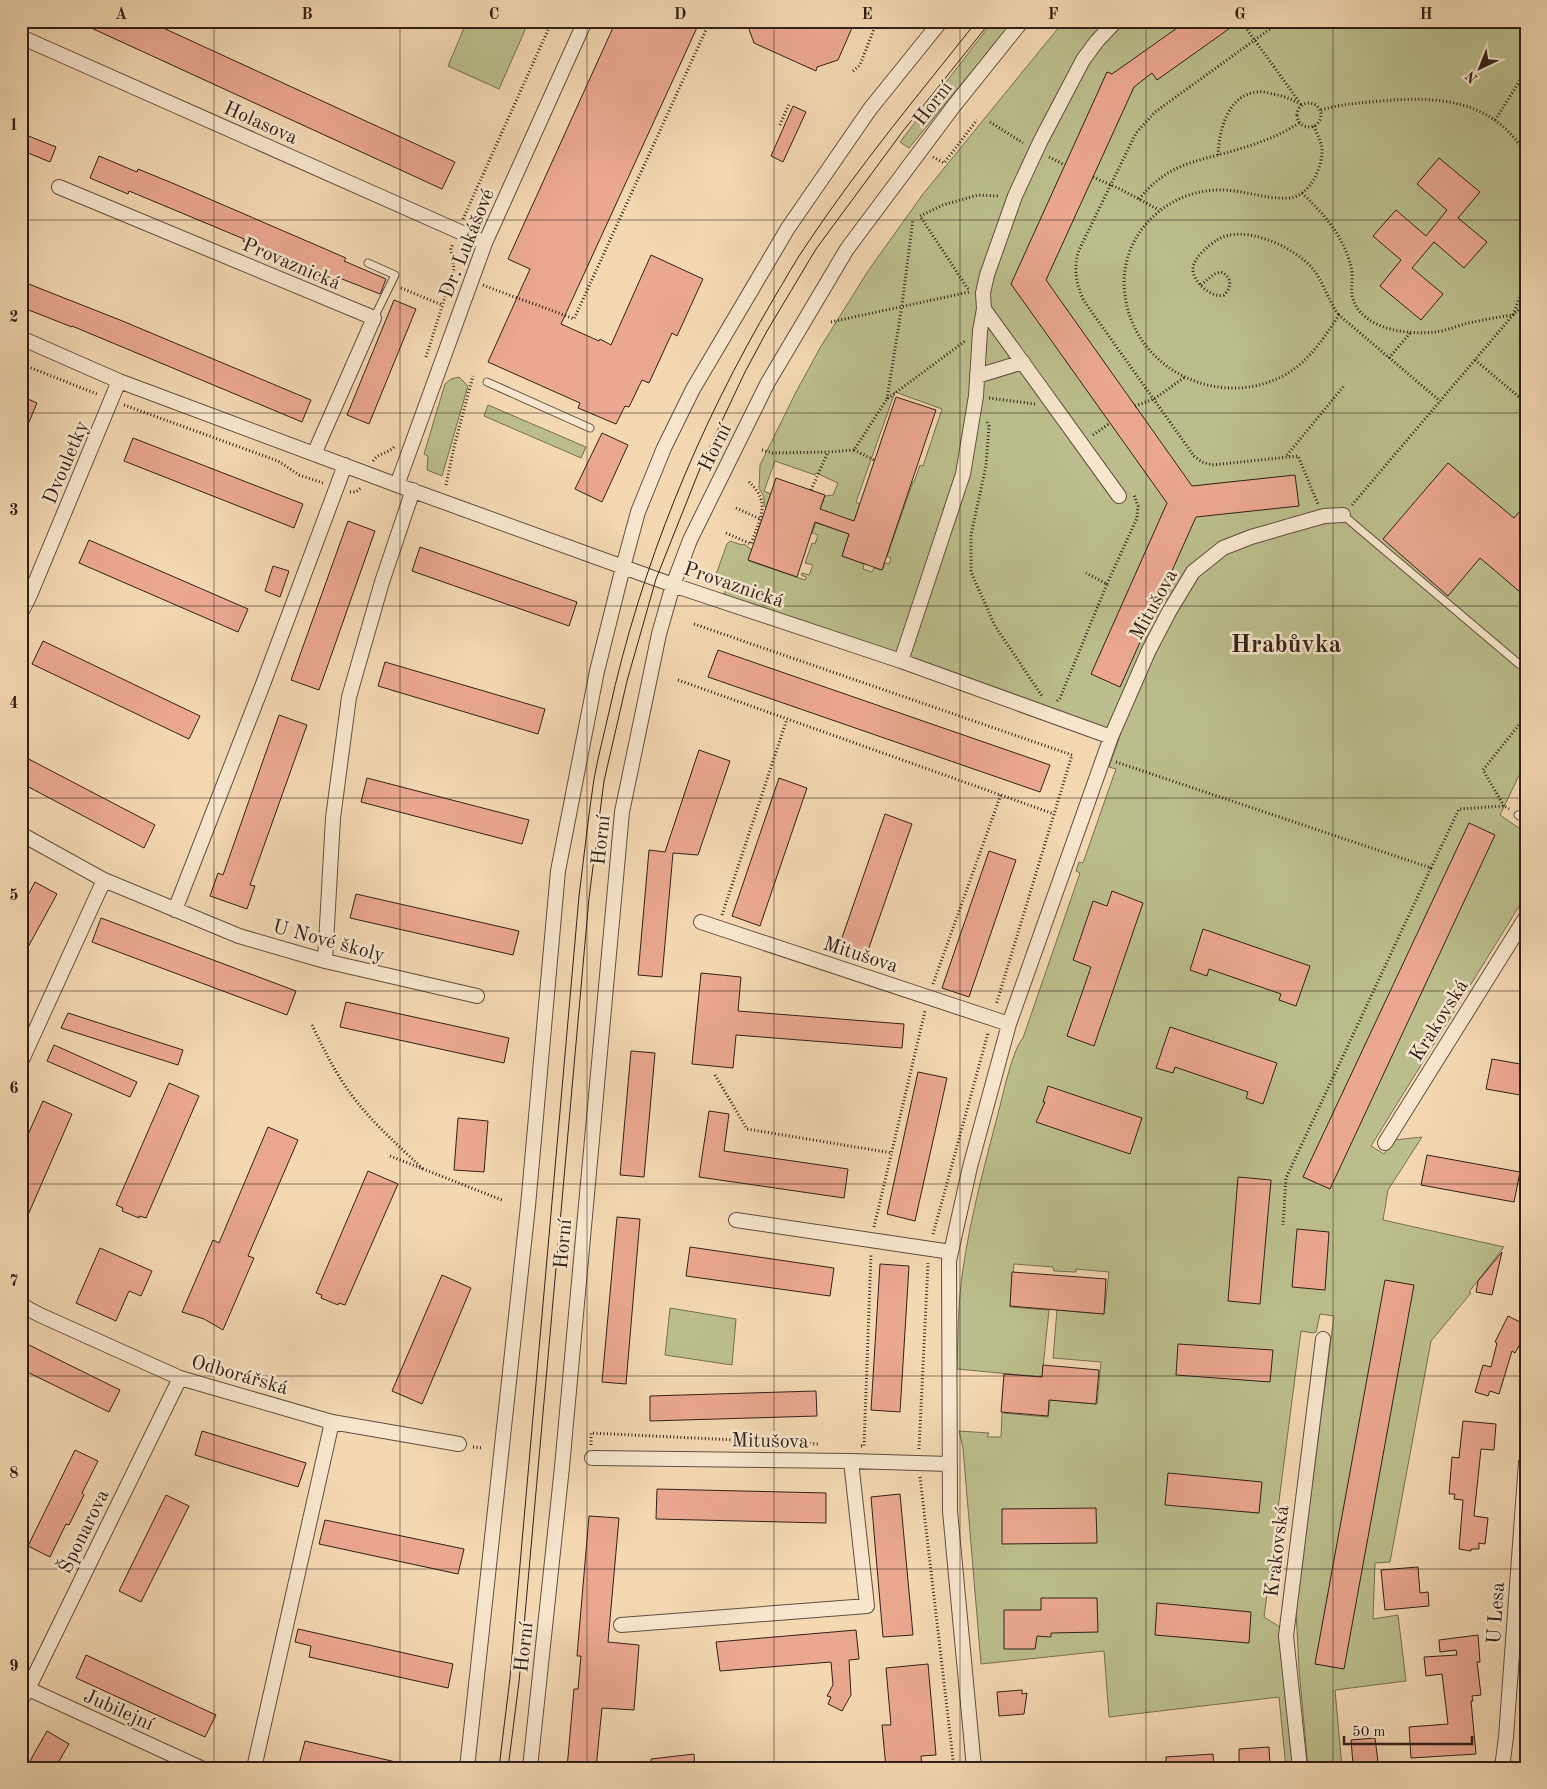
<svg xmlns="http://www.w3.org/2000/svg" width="1547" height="1789" viewBox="0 0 1547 1789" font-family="'Old Standard TT',serif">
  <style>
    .green { fill: #bbbe8c; stroke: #766f52 }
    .building { fill: #eba891; stroke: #322019 }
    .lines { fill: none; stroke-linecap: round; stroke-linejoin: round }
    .service-casing { stroke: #624e3f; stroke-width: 9 }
    .minor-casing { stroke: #624e3f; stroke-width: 16 }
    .path { stroke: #322019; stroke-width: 3; stroke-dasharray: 1 2.5; stroke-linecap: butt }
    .service { stroke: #f7e6cd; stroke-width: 7 }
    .minor { stroke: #f7e6cd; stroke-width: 14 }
    .tram { stroke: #322019; stroke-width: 1 }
    .grid { fill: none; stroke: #322019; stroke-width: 1; stroke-opacity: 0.55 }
    .labels { text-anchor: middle; stroke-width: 5; stroke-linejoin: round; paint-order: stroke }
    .street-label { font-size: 20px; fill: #322019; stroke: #f7e6cd }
    .district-label { font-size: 25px; font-weight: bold; fill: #322019; stroke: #f7e6cd }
    .neatline { fill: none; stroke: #322019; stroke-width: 2 }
    .grid-label { font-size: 16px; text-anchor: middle; font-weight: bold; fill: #322019 }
  </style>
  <rect width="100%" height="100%" fill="#f3d8b2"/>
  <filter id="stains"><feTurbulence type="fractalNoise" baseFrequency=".004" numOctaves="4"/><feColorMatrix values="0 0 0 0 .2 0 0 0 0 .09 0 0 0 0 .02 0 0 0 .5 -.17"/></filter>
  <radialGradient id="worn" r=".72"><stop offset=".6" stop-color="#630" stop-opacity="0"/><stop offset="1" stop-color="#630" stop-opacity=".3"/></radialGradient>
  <path class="green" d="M467,21H529L499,89L448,66Z
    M993,21H1013L909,148L900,142Z
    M1064,21H1526V761L1500,815L1526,833V895L1371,1146L1384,1154L1394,1140L1422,1137L1388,1190L1383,1220L1504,1247L1469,1292L1471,1293L1431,1341L1390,1562L1375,1563L1373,1619L1398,1615L1406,1681L1335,1690L1342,1768H1308L1299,1669L1296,1610L1334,1316L1320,1314L1316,1332L1313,1333L1301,1331L1264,1617L1280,1627L1293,1768H1286L1279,1697L1109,1717L1104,1651L981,1664L963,1448L959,1431L989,1433L987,1437H1001L1002,1413L1048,1417L1050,1400L1097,1404L1101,1362L1053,1358L1057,1310L1104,1314L1109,1272L1076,1269V1272L1054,1271L1053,1267L1014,1264L1010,1307L1049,1310L1042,1377L957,1369C958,1335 958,1302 963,1269C971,1214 986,1160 1000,1106C1004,1090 1013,1049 1023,1038L1080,873L1076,871L1079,862L1083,863L1116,769L1109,767L1121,733L724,596L726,588L720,585L715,577L727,544L730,541L742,545L744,544L752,550L749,561L805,580L806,577L801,575L802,573L809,575L813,565L805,563L812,543L815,544L818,535L812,533L816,523L849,534L842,556L864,564L863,569L872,572L874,568L882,570L885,563L889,564L891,558L887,556L913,482H914L920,465L923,466L942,409L895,392L856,502L860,504L854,522L820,510L825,496L833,495L838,483L816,473L815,475L775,461L764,491L771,494L767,508L764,506V497L759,488L760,465L796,392L820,348L868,271L923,194Z
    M459,377L468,386L442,476L427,470L428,456L424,454L445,384L451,379Z
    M488,405L586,447L581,458L484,416Z
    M670,1308L736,1319L732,1365L665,1355Z"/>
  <path class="building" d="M76,21H148L455,162L442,189Z
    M616,21H700L561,324L599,341L600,339L611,345L651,255L703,279L677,336L672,333L649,383L642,380L629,407L625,406L616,424L578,408L580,403L488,362L530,269L508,259Z
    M746,21H855L838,60L817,67L816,71L754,43Z
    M1187,21H1240L1157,80L1152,73L1134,87L1046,280L1192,486L1295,475L1299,506L1196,517L1120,687L1091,674L1167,503L1011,284L1107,72L1112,74Z
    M793,106L806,112L783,162L771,156Z
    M21,133L56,147L50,162L21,150Z
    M99,156L137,172L138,169L177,185L346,258L344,261L386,279L381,292L380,294L337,277L336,280L243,241L244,239L129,191L128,194L90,178Z
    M1439,158L1480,192L1458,218L1487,242L1464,268L1434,242L1412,268L1443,294L1421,320L1380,286L1401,260L1373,236L1396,210L1426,236L1447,210L1417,184Z
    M21,281L120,320L311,400L302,422L72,326V327L21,307Z
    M394,300L416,309L369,424L347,415Z
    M21,396L37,403L21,441Z
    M896,397L936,410L882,570L842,556L849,534L815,522L797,577L748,560L776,478L825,495L820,509L854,521Z
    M602,433L628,445L602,502L575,489Z
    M133,438L303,504L294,528L124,461Z
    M1448,463L1514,518L1526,504V597L1480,558L1448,596L1383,539Z
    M348,521L375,531L319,690L291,680Z
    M89,540L248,609L238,632L79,563Z
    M420,547L577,602L569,626L412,571Z
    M273,566L289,571L280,597L265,591Z
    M43,641L200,716L189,739L32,664Z
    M718,650L1050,765L1040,792L708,677Z
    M385,662L545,709L538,734L378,686Z
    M279,715L307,725L250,885L255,886L247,909L210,896L218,873L223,875Z
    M699,750L730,761L698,855L673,853L662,977L638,975L649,850L665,852Z
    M21,755L155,825L144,848L21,783Z
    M367,778L529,820L522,844L361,802Z
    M779,778L807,788L760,926L732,916Z
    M885,814L912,824L864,962L837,952Z
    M1469,823L1495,835L1330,1189L1303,1177Z
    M989,851L1016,860L969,997L942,988Z
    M35,882L57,894L21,960V908Z
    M1112,891L1143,903L1094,1046L1067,1036L1091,967L1073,960L1093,901L1107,906Z
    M356,894L519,931L513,955L350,918Z
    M101,918L296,991L287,1015L92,942Z
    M1203,929L1310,966L1296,1006L1279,1000L1281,994L1209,969L1207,976L1190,970Z
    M701,973L741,977L738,1011L904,1024L902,1048L736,1035L733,1068L692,1064Z
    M346,1002L509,1038L504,1063L340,1027Z
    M68,1013L183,1050L178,1065L61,1028Z
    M1170,1027L1277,1063L1263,1104L1246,1098L1248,1092L1175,1067L1173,1073L1156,1068Z
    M54,1045L137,1082L130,1097L47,1061Z
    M631,1051L655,1053L644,1177L620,1175Z
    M1492,1059L1526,1065V1096L1486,1089Z
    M918,1072L947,1078L915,1221L887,1214Z
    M169,1083L199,1096L146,1218L139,1216V1218L122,1211L123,1208L116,1205Z
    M1048,1086L1142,1118L1130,1154L1036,1122L1045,1102H1043Z
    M43,1101L72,1114L21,1231V1150Z
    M709,1111L729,1114L724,1151L848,1169L844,1198L699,1177Z
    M458,1118L488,1121L484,1172L454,1170Z
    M268,1127L298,1140L248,1256L254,1258L223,1330L204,1319L182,1312L213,1240L219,1243Z
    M1427,1155L1520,1172L1514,1202L1421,1185Z
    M368,1171L398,1184L345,1305L339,1303L338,1305L321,1298L322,1295L316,1293Z
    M1238,1177L1271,1180L1260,1304L1228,1301Z
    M617,1217L640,1219L626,1384L602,1382Z
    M1297,1229L1329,1232L1325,1290L1292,1287Z
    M690,1247L834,1268L830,1296L686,1276Z
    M100,1248L152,1271L141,1296L129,1291L116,1321L76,1303Z
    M1502,1252L1492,1295L1476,1292L1478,1281Z
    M880,1264L909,1266L900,1412L871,1410Z
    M1012,1272L1106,1279L1104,1314L1010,1306Z
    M442,1275L471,1288L422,1404L392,1391Z
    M1385,1280L1414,1285L1344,1669L1315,1664Z
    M1508,1316L1526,1325V1333L1515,1353L1512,1351L1499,1394L1490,1391L1488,1396L1475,1392L1483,1365L1491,1367L1497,1343L1495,1342Z
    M21,1341L120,1390L109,1412L21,1369Z
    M1178,1344L1273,1350L1270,1382L1176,1375Z
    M1043,1365L1099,1370L1096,1404L1049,1400L1048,1416L1001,1412L1004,1374L1042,1377Z
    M816,1391L817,1416L650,1421V1396Z
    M1463,1421L1496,1424L1494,1450L1481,1449L1474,1516L1488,1518L1485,1544L1479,1543V1549H1471V1551L1459,1549L1463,1500L1454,1499L1455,1494H1449L1452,1457L1459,1458Z
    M202,1431L306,1463L298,1487L195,1455Z
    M75,1450L98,1461L82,1493L84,1495L69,1525L66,1524L50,1557L28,1546Z
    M1168,1473L1262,1482L1259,1513L1165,1505Z
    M657,1489L826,1493V1523L656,1519Z
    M900,1494L913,1635L883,1637L871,1497Z
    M166,1495L189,1506L141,1602L119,1591Z
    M1096,1508L1097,1543L1002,1544V1509Z
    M589,1516L619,1518L608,1642L639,1645L634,1710L602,1708L596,1768H567L574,1689H578L581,1656H577Z
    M325,1520L464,1549L458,1574L319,1544Z
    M1418,1567L1420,1593L1428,1592L1429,1606L1385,1610L1381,1570Z
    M1041,1598H1097L1098,1632L1051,1633V1637L1037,1636L1035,1649H1004V1610H1041Z
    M1157,1603L1251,1612L1249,1643L1155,1635Z
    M298,1629L453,1664L448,1688L309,1657L311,1646L295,1642Z
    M856,1630L859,1659L849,1660L851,1695L842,1711L828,1704L831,1697L827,1696L833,1685L831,1662L720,1671L716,1642Z
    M1478,1635L1480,1662H1477L1481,1695L1472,1696L1473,1701H1471L1476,1754L1411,1758L1409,1727L1448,1724L1442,1674L1426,1676L1424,1657L1457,1655L1456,1650L1440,1652L1439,1640Z
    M86,1655L216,1715L205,1737L76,1678Z
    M928,1664L936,1755L921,1756L922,1768H886L882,1725H891L886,1668Z
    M1022,1690V1694L1027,1693L1024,1714L999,1716L997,1692Z
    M47,1731L69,1744L55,1768H26Z
    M1375,1738L1378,1762L1353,1764L1351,1740Z
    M305,1741L396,1762V1768H298Z
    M1269,1747L1270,1768H1245V1764L1239,1765V1749Z
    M694,1754L695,1768H652L651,1759Z
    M1213,1754L1214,1768H1166V1757Z"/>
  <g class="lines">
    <defs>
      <path id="service" d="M368,263L395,275L374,318
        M487,382L590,428
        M1343,515L1519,664
        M21,590L30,595
        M1518,815L1526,820"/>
      <path id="minor" d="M21,37L485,243
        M59,187L374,318L314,454
        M984,309L1119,496
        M21,338L119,381L397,485L673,585L901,661L1111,737
        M977,376L1023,362
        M397,485L485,243L585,21
        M21,613L30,595L119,381
        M901,661L963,474L976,396L980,331L984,309L983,293L987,275L1015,196L1040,142L1083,60L1097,41L1116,21
        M21,834L104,880L239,936L325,961L477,996
        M175,910L263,684L345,465
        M701,922L1009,1024
        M325,961L333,818L349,697L382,582L413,490
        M21,1062L104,880
        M1385,1143L1526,917
        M736,1220L951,1252
        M21,1305L40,1315L180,1378L332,1422L459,1444
        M592,1458L851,1461L949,1464
        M621,1625L867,1606L851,1461
        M22,1686L201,1768
        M21,1700L28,1689L180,1378
        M254,1768L332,1422
        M467,1768L528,1206L558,871L597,671L623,567L638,512L664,448L693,389L788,228L870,109L941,21
        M530,1768L562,1467L622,812L659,634L673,585L690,540L767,384L847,249L953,107L1022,21
        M974,1768L950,1511L949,1261L970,1167L1009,1024L1111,737L1149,650L1170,610L1193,572L1223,548L1251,537L1324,516L1343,515
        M1300,1768L1286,1636L1323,1339
        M1502,1768L1506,1737L1526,1462"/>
    </defs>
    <use href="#service" class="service-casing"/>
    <use href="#minor" class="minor-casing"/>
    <path class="path" d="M1241,21L1300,103
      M1281,21L1155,112L1136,133L1079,250C1073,268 1076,284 1084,301L1194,456L1202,462L1212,465L1298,456L1318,504
      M853,71L860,65L877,21
      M1297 115a12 12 0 1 1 24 0a12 12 0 1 1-24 0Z
      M1321,110C1341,104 1360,103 1381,101C1439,96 1492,99 1526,154
      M1495,120L1526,71
      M990,122L1023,143
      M1299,123C1275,139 1247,147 1218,155C1219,130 1228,94 1258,92C1262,91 1268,93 1273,94C1284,96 1292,99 1302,105
      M780,125L789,104
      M1314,126C1317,135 1322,142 1322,151C1322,169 1309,196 1290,198C1266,200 1242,189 1218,190C1163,191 1117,239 1125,295C1134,369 1218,410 1283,376C1309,362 1323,339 1339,315L1440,401
      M933,157L944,163L977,120
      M1049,157L1065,165
      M1093,177L1122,190L1159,210
      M1302,193C1326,216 1346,239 1352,272C1353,281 1350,290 1353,299C1363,330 1408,335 1435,332C1446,331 1457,326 1468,323C1483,320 1498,317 1513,315L1526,280
      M1139,199C1163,170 1183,164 1218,155
      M463,219L552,21
      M483,285C513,297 544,307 574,319L710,21
      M1201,285L1214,274L1221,272C1232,277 1232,287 1224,295C1212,299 1192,281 1193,269C1193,258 1209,245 1217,240C1243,223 1295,247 1313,269C1324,283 1328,301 1339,315
      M401,288L442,305
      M968,289L920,216L943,205L978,195L1000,196
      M831,322L969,292
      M426,357L454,269L451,249L453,243
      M1389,358L1411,332
      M1475,360L1525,402L1526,401
      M21,364L97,394
      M989,398L1035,404
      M887,399L902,305L913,219
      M124,405L278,461L299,475L323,483
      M1135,406L1154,399L1185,377
      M987,422L989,426L986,466L971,535V572L995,626L1042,696
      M1093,435L1110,423
      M762,450L773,453L828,452
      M854,450L874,460
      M1287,455L1344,386
      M373,461C378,453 387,454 394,447
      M446,485L454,447L473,376
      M811,490L828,452L854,450L887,399L965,341
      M350,492H356L362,487
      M1352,505L1513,315L1526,303
      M736,508L760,519
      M726,533L751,544C760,519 772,502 748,481
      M1107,584L1137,518L1138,506L1134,495
      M694,624L1072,755L996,1005
      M678,680L1054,814
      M1057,701L1060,698L1107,584L1086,573
      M1116,762L1431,868L1286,1178L1283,1225
      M1504,806L1483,770L1526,716
      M1431,868L1459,809L1504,806L1509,809
      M722,915L787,719
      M933,984L1001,794
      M312,1025C323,1048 334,1070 348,1090C369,1120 397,1144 423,1169
      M715,1075L747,1129L892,1153
      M390,1156L502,1200
      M874,1227L925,1011
      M933,1234L988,1033
      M591,1445V1433L818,1444
      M861,1446H864L871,1255
      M473,1447L483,1448
      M919,1449L928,1263
      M920,1477L954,1768"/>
    <use href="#service" class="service"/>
    <use href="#minor" class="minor"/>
    <path class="tram" d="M499,1768L510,1678L579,896C584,857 588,818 594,779C598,757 604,734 609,712C641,566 698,427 774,298C785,280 795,261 807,244C859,166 919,94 977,21
      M508,1768L519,1682L589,898L604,781L627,681L656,579L703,461L745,372L767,331L816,249L903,131L991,21"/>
  </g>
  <path class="grid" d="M214,21V1768M400,21V1768M587,21V1768M774,21V1768M960,21V1768M1146,21V1768M1333,21V1768M21,220H1526M21,413H1526M21,606H1526M21,798H1526M21,991H1526M21,1184H1526M21,1376H1526M21,1569H1526"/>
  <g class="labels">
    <g class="street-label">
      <text transform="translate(932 103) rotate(-52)" y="7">Horní</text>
      <text transform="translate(261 122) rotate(24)" y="7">Holasova</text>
      <text transform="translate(466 243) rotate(-68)" y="7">Dr. Lukášové</text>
      <text transform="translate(292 263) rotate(23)" y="7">Provaznická</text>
      <text transform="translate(714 447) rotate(-64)" y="7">Horní</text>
      <text transform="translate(65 462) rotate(-67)" y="7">Dvouletky</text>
      <text transform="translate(734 584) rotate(19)" y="7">Provaznická</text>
      <text transform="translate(1153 604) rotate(-61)" y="7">Mitušova</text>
      <text transform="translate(600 840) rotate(-84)" y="7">Horní</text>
      <text transform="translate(329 940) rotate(15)" y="7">U Nové školy</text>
      <text transform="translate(861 954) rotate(18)" y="7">Mitušova</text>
      <text transform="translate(1438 1020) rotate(-58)" y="7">Krakovská</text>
      <text transform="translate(562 1244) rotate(-85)" y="7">Horní</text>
      <text transform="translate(240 1374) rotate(16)" y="7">Odborářská</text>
      <text transform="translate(770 1440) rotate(1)" y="7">Mitušova</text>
      <text transform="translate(83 1531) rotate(-64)" y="7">Šponarova</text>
      <text transform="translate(1276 1551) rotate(-83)" y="7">Krakovská</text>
      <text transform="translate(1495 1613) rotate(-86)" y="7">U Lesa</text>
      <text transform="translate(523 1647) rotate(-84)" y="7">Horní</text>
      <text transform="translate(119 1709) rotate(24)" y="7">Jubilejní</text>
    </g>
    <g class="district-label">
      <text x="1286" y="652">Hrabůvka</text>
    </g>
  </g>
  <rect width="1547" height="1789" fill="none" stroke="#f3d8b2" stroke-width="55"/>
  <g transform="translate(1480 68) rotate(223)" stroke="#f7e6cd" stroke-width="4" paint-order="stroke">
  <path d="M0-4L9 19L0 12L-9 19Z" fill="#322019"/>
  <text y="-8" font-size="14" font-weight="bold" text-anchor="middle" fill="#322019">N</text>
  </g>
  <path d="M1344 1736v8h128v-8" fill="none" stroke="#322019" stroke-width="2.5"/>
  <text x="1352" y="1736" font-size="15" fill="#322019" stroke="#f7e6cd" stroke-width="4" paint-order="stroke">50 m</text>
  <rect x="28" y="28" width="1492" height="1734" class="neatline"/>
  <g class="grid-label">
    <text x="121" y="19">A</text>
    <text x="307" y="19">B</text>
    <text x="494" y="19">C</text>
    <text x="680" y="19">D</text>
    <text x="867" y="19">E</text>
    <text x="1053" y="19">F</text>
    <text x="1240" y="19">G</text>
    <text x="1426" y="19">H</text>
    <text x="14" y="130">1</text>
    <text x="14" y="322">2</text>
    <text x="14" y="515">3</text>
    <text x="14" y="708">4</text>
    <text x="14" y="900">5</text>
    <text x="14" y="1093">6</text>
    <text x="14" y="1286">7</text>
    <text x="14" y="1478">8</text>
    <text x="14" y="1671">9</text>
  </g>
  <rect width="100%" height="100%" filter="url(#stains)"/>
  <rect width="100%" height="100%" fill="url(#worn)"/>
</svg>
